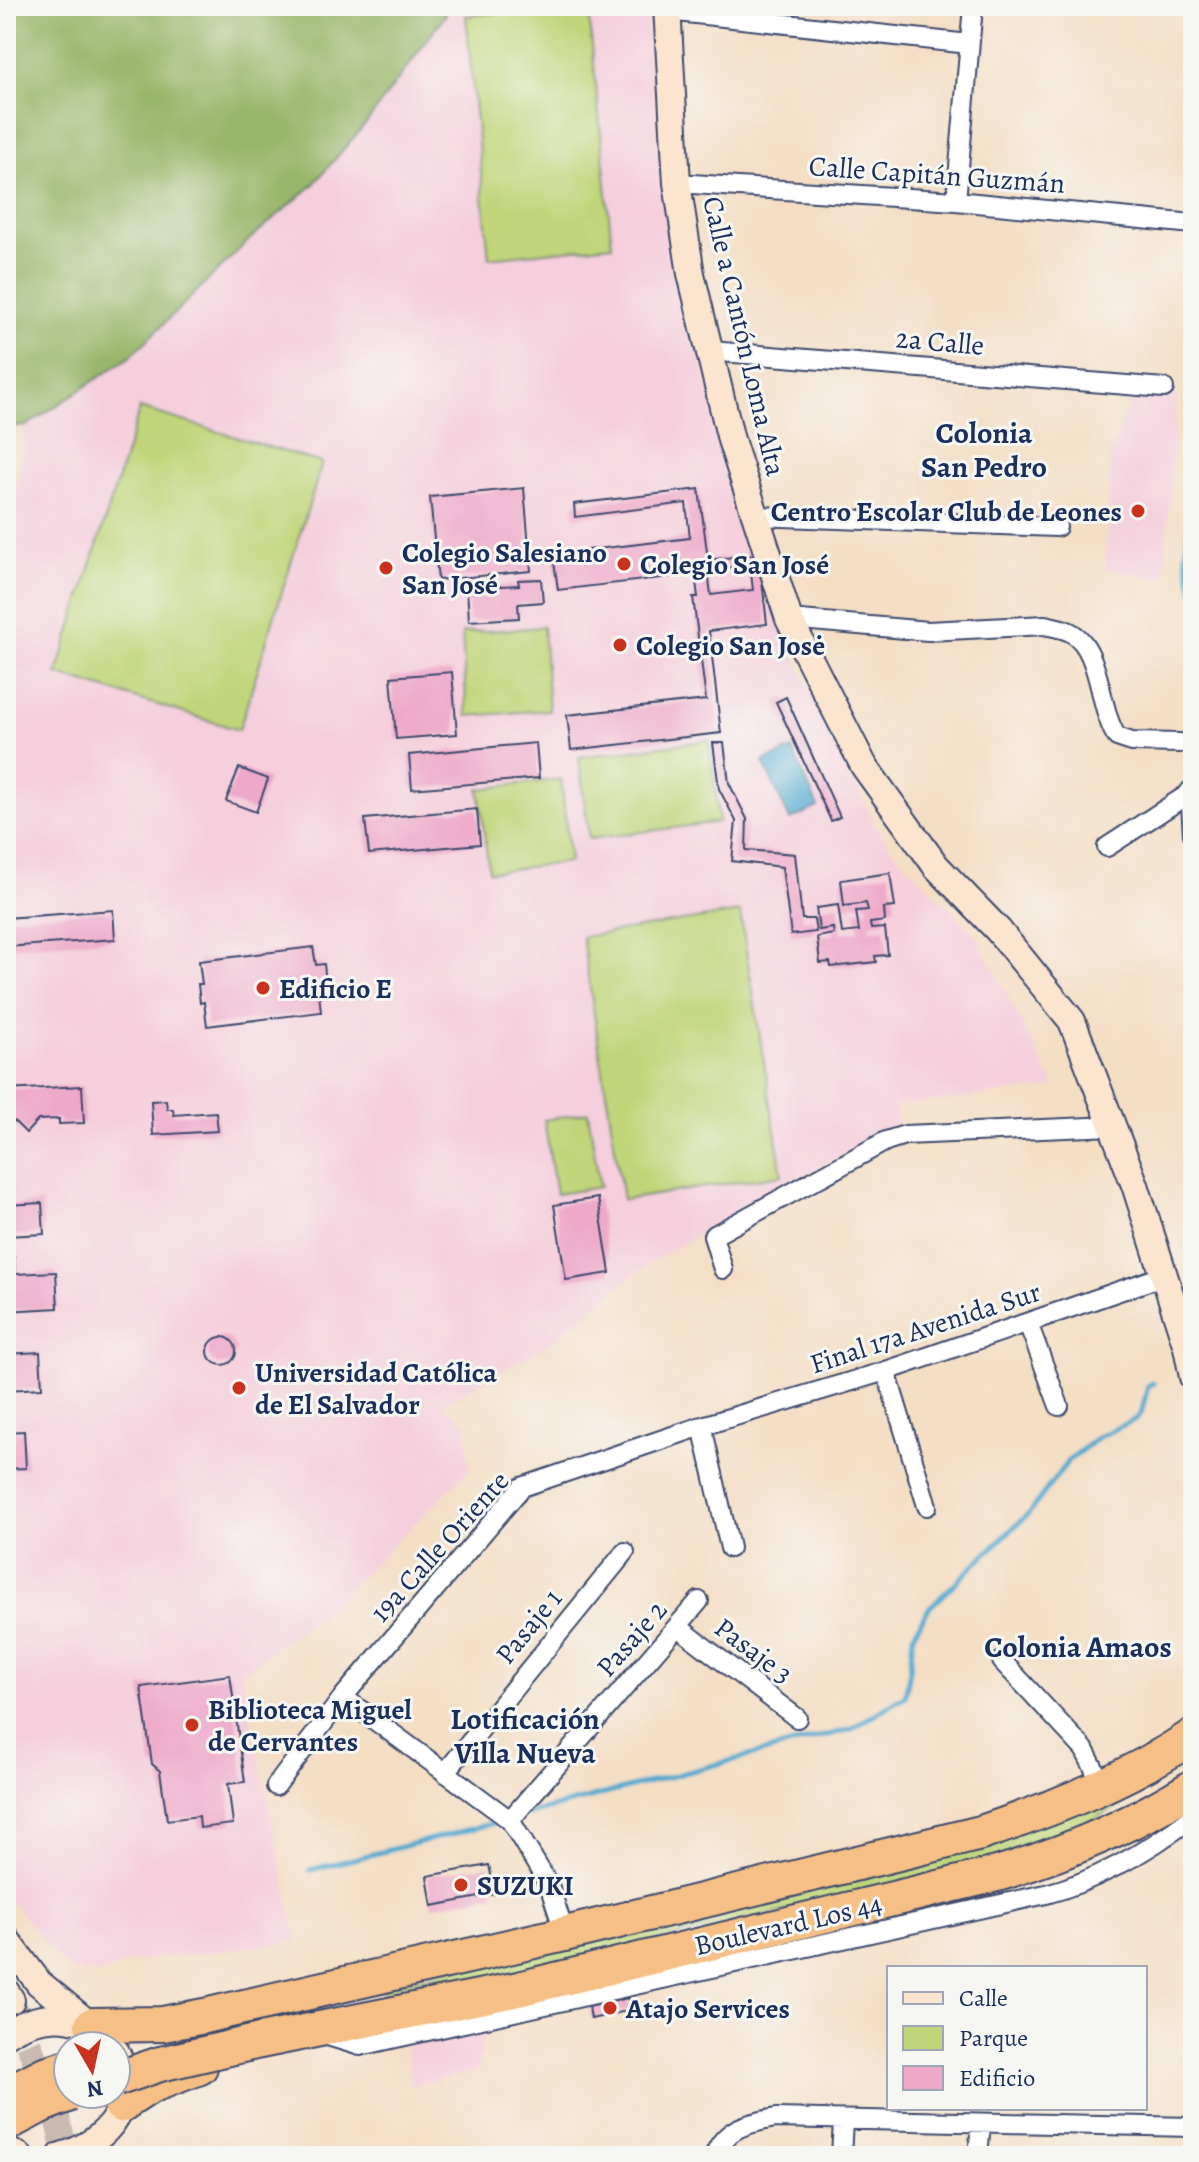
<svg xmlns="http://www.w3.org/2000/svg" width="1199" height="2162" viewBox="0 0 1199 2162" font-family="Alegreya,serif">
  <style>
    .built { fill: #f5cfdc }
    .green { fill: #c0d579; stroke: #6e826c; stroke-width: 2 }
    .forest { fill: #98b669; stroke: #5a7264; stroke-width: 2 }
    .water { fill: #53a9cf; stroke: #376c96; stroke-width: 2 }
    .lines { fill: none; stroke-linecap: round; stroke-linejoin: round }
    .stream { stroke: #53a9cf; stroke-width: 5 }
    .building { fill: #eea9c9; fill-rule: evenodd }
    .secondary-tunnel { stroke: #c9bbb0; stroke-width: 26; stroke-dasharray: 26 13; stroke-linecap: butt }
    .street-casing { stroke: #3c496d; stroke-width: 22 }
    .secondary-casing { stroke: #3c496d; stroke-width: 30 }
    .highway-casing { stroke: #3c496d; stroke-width: 38 }
    .street { stroke: #fff; stroke-width: 18 }
    .secondary { stroke: #fbe5cf; stroke-width: 26 }
    .highway { stroke: #f5bf86; stroke-width: 34 }
    .highway-bridge-casing { stroke: #3c496d; stroke-width: 38; stroke-linecap: butt }
    .highway-bridge { stroke: #f5bf86; stroke-width: 34 }
    .poi-dot { fill: #c8321e; stroke: #f6f6f2; stroke-width: 3 }
    .labels { text-anchor: middle; stroke-width: 6; stroke-linejoin: round; paint-order: stroke }
    .street-label { font-size: 28px; fill: #1b2f5e; stroke: #f6f6f2 }
    .poi-label { font-size: 28px; font-weight: bold; fill: #1b2f5e; stroke: #f6f6f2; text-anchor: start }
    .neighbourhood-label { font-size: 30px; font-weight: bold; fill: #1b2f5e; stroke: #f6f6f2 }
  </style>
  <rect width="100%" height="100%" fill="#f6f6f2"/>
  <filter id="ink" filterUnits="userSpaceOnUse"><feTurbulence type="fractalNoise" baseFrequency=".0125" numOctaves="2"/><feDisplacementMap in="SourceGraphic" scale="16" xChannelSelector="R" yChannelSelector="G"/><feConvolveMatrix kernelMatrix="1 2 1 2 8 2 1 2 1" color-interpolation-filters="sRGB"/></filter>
  <filter id="wash" filterUnits="userSpaceOnUse"><feTurbulence type="fractalNoise" baseFrequency=".006" numOctaves="4" result="noise"/><feDisplacementMap in="SourceGraphic" scale="32" xChannelSelector="R" yChannelSelector="G"/><feGaussianBlur stdDeviation="1.8" result="paint"/><feColorMatrix in="noise" values="0 0 0 0 0 0 0 0 0 0 0 0 0 0 0 0 0 1.4 0 .05"/><feComposite in="paint" operator="in"/></filter>
  <g filter="url(#wash)">
    <rect width="100%" height="100%" fill="#f4dec4"/>
    <path class="built" d="M494,6H659L672,264L678,268L748,542L759,547L782,633L851,772L872,822L892,850L977,937L1055,1087L895,1106L899,1123L664,1254L625,1281L550,1343L441,1405L466,1423L469,1470L332,1605L242,1673L297,1941L125,1963L105,1973L79,1972L71,1970L60,1961L6,1896V554L26,426L131,356L250,239L313,185L367,122L446,14Z
      M1134,391L1177,395L1164,579L1105,569L1110,453Z
      M484,2030L478,2071L411,2085L406,2044Z"/>
    <path class="green" d="M567,6H588L612,245L489,258L466,16Z
      M140,408L322,463L239,730L57,674Z
      M543,627L549,710L467,716L462,633Z
      M709,740L719,822L589,839L579,757Z
      M561,779L570,862L489,872L479,789Z
      M740,912L782,1175L623,1200L582,937Z
      M588,1112L600,1187L556,1194L544,1120Z
      M1122,1795L1124,1800L1120,1805L1059,1838L1045,1850L388,2004L382,1988Z"/>
    <path class="forest" d="M6,6H439L446,14L367,122L313,185L250,239L131,356L26,426L6,427Z"/>
    <path class="water" d="M792,749L818,807L790,820L763,762Z"/>
    <g class="lines">
      <path class="stream" d="M1193,369L1191,376L1193,390
        M1193,466L1186,556L1193,591
        M521,1816L851,1729L905,1696L910,1670L913,1635L929,1608L1029,1513L1068,1461L1098,1437L1136,1419L1141,1414L1148,1386L1153,1383
        M310,1870L503,1821"/>
    </g>
    <g id="blocks">
      <path class="building" d="M524,488L531,571L438,580L430,497Z
        M699,489L708,560L759,554L767,624L709,631L721,733L571,750L567,715L706,700L693,597H698L695,574L558,590L553,554L690,538L686,503L575,517L574,504ZM750,565L753,590L711,595L708,570Z
        M541,579L543,602L518,604L519,618L469,621L467,588L519,585L518,580Z
        M452,672L457,734L396,739L391,677Z
        M786,697L840,817L831,821L776,702Z
        M536,743L539,778L412,789L409,755Z
        M713,743H724L729,783L747,819L746,850L795,854L802,919H814L816,932L791,935L782,867L732,861L736,821L719,789Z
        M239,768L268,779L256,812L226,801Z
        M477,809L480,844L369,854L365,819Z
        M890,873L895,907L884,908L885,921L870,923L871,929L885,928L888,955L875,956L876,962L831,967L830,962L820,963L817,937L834,934L833,928L819,930L816,908L838,905L842,933L859,931L856,911L868,910L866,903L844,906L841,880Z
        M113,910L115,939L6,947V918Z
        M313,947L316,965L324,964L327,992L319,993L321,1012L207,1026L204,1002L200,1003L198,984H202L199,961Z
        M82,1086L84,1123L59,1124V1119L38,1120L26,1133L14,1121L6,1122V1090Z
        M166,1100L167,1109H173L174,1115L216,1112L218,1131L153,1135L151,1101Z
        M598,1198L610,1273L566,1280L554,1205Z
        M42,1203L44,1234L6,1236V1205Z
        M6,1257H14L15,1274L56,1272L58,1308L6,1311Z
        M208 1351a14 14 0 1 1 28 0a14 14 0 1 1-28 0Z
        M40,1352L42,1388L6,1390V1354Z
        M24,1431L26,1468L6,1469V1432Z
        M230,1675L245,1782L228,1784L233,1824L200,1828L199,1816L167,1820L160,1771L152,1764L141,1687Z
        M489,1865L495,1894L432,1906L427,1876Z
        M628,1998L631,2010L591,2019L589,2007Z"/>
    </g>
  </g>
  <g filter="url(#ink)">
    <use href="#blocks" fill-opacity="0" stroke="#3c496d" stroke-width="2"/>
    <g class="lines">
      <path class="secondary-tunnel" d="M14,2007L56,2113L66,2156"/>
      <defs>
        <path id="street" d="M668,11L969,44
          M677,183L956,201L1193,224
          M956,201L973,6
          M710,351L1164,388
          M756,516L1057,527
          M789,619L928,631L1045,625C1053,627 1062,628 1070,632C1102,648 1098,709 1117,737L1132,742L1180,743
          M1190,791L1193,834
          M1107,847L1193,791
          M723,1269L713,1236L886,1141L905,1135L1114,1126
          M1028,1323L1059,1406
          M886,1371L927,1506
          M702,1426L730,1548
          M678,1627L797,1718
          M1002,1661L1084,1749L1103,1786
          M343,1697L510,1820L549,1885L565,1934
          M445,1773L625,1552
          M276,1786L343,1697L522,1487L702,1426L886,1371L1163,1276
          M510,1820L699,1601
          M324,2035L360,2046L1046,1894C1100,1880 1149,1850 1193,1817
          M714,2156C725,2127 749,2123 776,2118L1193,2127
          M841,2156L843,2121
          M978,2156L981,2123"/>
        <path id="secondary" d="M667,6L677,183L691,274L731,440L789,619L864,766L936,866L998,930L1072,1021L1135,1185L1187,1347L1193,1377
          M6,1939L39,1983L85,2021
          M6,1992L11,2000
          M6,2034C38,2013 77,2010 105,2037
          M6,2151L19,2156
          M61,2156C109,2142 141,2101 116,2052"/>
        <path id="highway" d="M92,2025L163,2024L204,2016L565,1934L981,1833C1055,1808 1127,1780 1193,1736
          M260,2041L514,1990L997,1874C1066,1853 1132,1826 1193,1787
          M121,2105L150,2086L200,2067"/>
      </defs>
      <use href="#street" class="street-casing"/>
      <use href="#secondary" class="secondary-casing"/>
      <use href="#highway" class="highway-casing"/>
      <use href="#street" class="street"/>
      <use href="#secondary" class="secondary"/>
      <use href="#highway" class="highway"/>
      <defs>
        <path id="highway-bridge" d="M116,2079L160,2064L260,2041
          M6,2094L45,2074L68,2067
          M6,2124L42,2105L70,2094"/>
      </defs>
      <use href="#highway-bridge" class="highway-bridge-casing"/>
      <use href="#highway-bridge" class="highway-bridge"/>
    </g>
  </g>
  <g class="poi-dot">
    <circle cx="1138" cy="511" r="8"/>
    <circle cx="624" cy="564" r="8"/>
    <circle cx="386" cy="568" r="8"/>
    <circle cx="620" cy="645" r="8"/>
    <circle cx="263" cy="988" r="8"/>
    <circle cx="239" cy="1388" r="8"/>
    <circle cx="192" cy="1725" r="8"/>
    <circle cx="461" cy="1885" r="8"/>
    <circle cx="610" cy="2008" r="8"/>
  </g>
  <g class="labels">
    <g class="street-label">
      <text transform="translate(937 174) rotate(4)" y="10">Calle Capitán Guzmán</text>
      <text transform="translate(745 336) rotate(77)" y="10">Calle a Cantón Loma Alta</text>
      <text transform="translate(940 341) rotate(5)" y="10">2a Calle</text>
      <text transform="translate(925 1327) rotate(-18)" y="10">Final 17a Avenida Sur</text>
      <text transform="translate(439 1546) rotate(-48)" y="10">19a Calle Oriente</text>
      <text transform="translate(528 1626) rotate(-51)" y="10">Pasaje 1</text>
      <text transform="translate(631 1638) rotate(-49)" y="10">Pasaje 2</text>
      <text transform="translate(754 1650) rotate(37)" y="10">Pasaje 3</text>
      <text transform="translate(788 1924) rotate(-13)" y="10">Boulevard Los 44</text>
    </g>
    <g class="poi-label">
      <text x="1122" y="521" text-anchor="end">Centro Escolar Club de Leones</text>
      <text x="402" y="562">Colegio Salesiano<tspan x="402" dy="32">San José</tspan></text>
      <text x="640" y="574">Colegio San José</text>
      <text x="636" y="655">Colegio San Josė</text>
      <text x="279" y="998">Edificio E</text>
      <text x="255" y="1382">Universidad Católica<tspan x="255" dy="32">de El Salvador</tspan></text>
      <text x="208" y="1719">Biblioteca Miguel<tspan x="208" dy="32">de Cervantes</tspan></text>
      <text x="477" y="1895">SUZUKI</text>
      <text x="626" y="2018">Atajo Services</text>
    </g>
    <g class="neighbourhood-label">
      <text x="984" y="443">Colonia<tspan x="984" dy="34">San Pedro</tspan></text>
      <text x="1078" y="1657">Colonia Amaos</text>
      <text x="525" y="1729">Lotificación<tspan x="525" dy="34">Villa Nueva</tspan></text>
    </g>
  </g>
  <rect width="1199" height="2162" fill="none" stroke="#f6f6f2" stroke-width="32"/>
  <rect x="887" y="1966" width="260" height="144" fill="#f6f6f2" stroke="#9ea6b7" stroke-width="2"/>
  <rect x="903" y="1992" width="40" height="12" fill="#fbe5cf" stroke="#9ea6b7" stroke-width="2"/>
  <text x="959" y="2006" font-size="24" fill="#1b2f5e">Calle</text>
  <rect x="903" y="2026" width="40" height="24" fill="#c0d579" stroke="#9ea6b7" stroke-width="2"/>
  <text x="959" y="2046" font-size="24" fill="#1b2f5e">Parque</text>
  <rect x="903" y="2066" width="40" height="24" fill="#eea9c9" stroke="#9ea6b7" stroke-width="2"/>
  <text x="959" y="2086" font-size="24" fill="#1b2f5e">Edificio</text>
  <g transform="translate(92 2070) rotate(171)"><circle r="38" fill="#f6f6f2" stroke="#9ea6b7" stroke-width="2"/>
  <path d="M0-6L14 30L0 20L-14 30Z" fill="#c8321e"/>
  <text y="-12" font-size="22" font-weight="bold" text-anchor="middle" fill="#1b2f5e">N</text>
  </g>
</svg>
